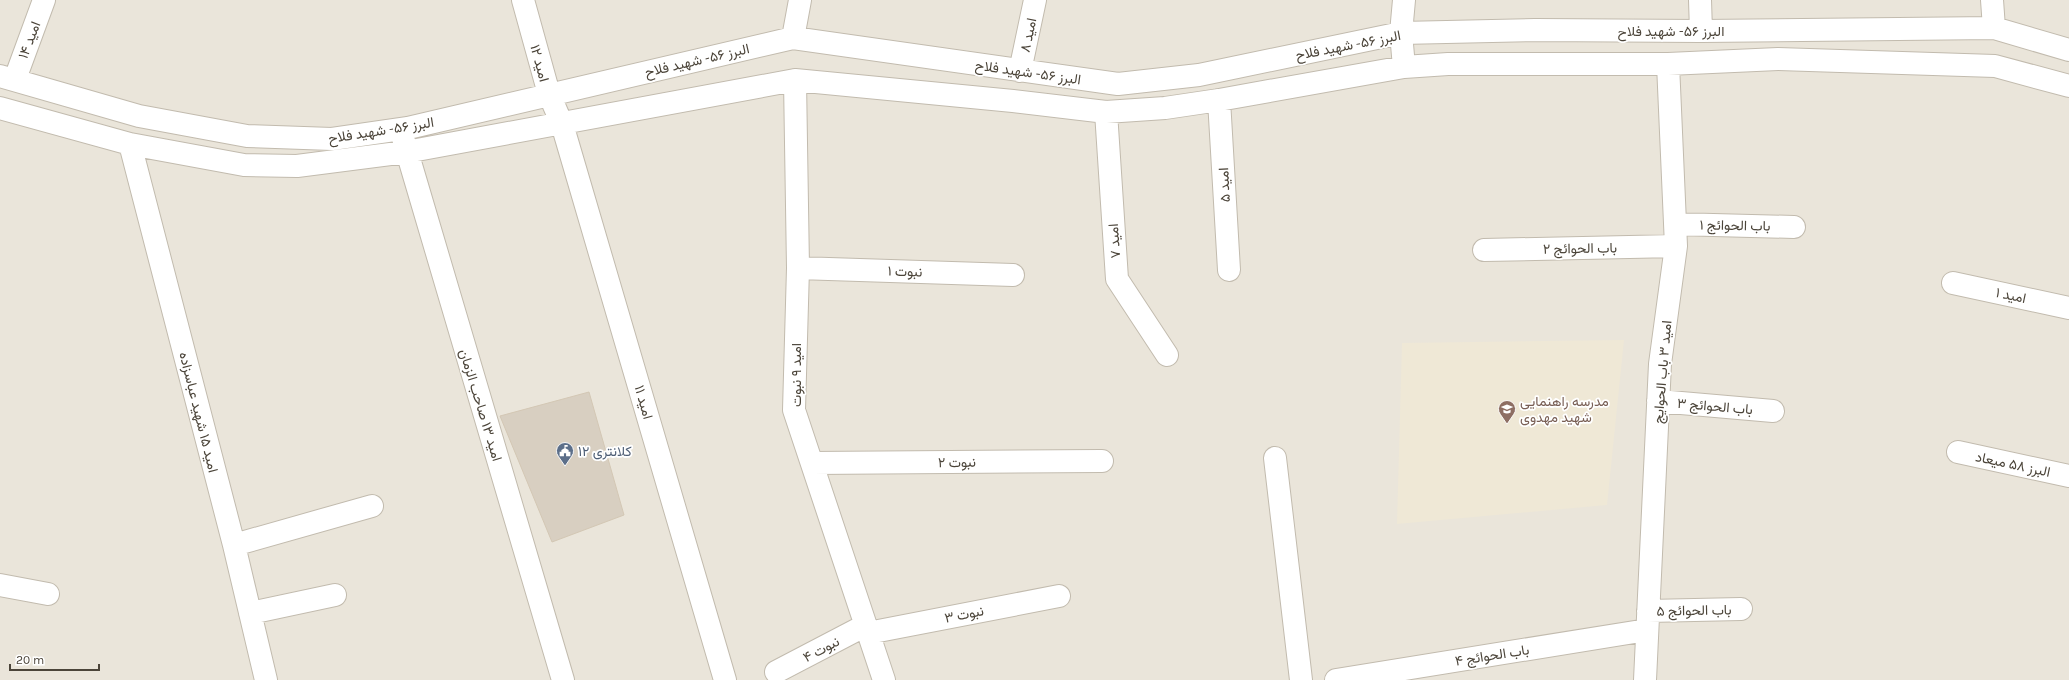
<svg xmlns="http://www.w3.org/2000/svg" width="2069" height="680" viewBox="0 0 2069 680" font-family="Karla,Vazirmatn,sans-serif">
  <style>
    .residential { fill: #eae5da }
    .education { fill: #efe8d6 }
    .building { fill: #d8cfc1; stroke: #d3c7b4 }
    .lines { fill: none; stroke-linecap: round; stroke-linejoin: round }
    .minor-casing { stroke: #c2bbae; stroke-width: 24 }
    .minor { stroke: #fff; stroke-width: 22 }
    .labels { text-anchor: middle; stroke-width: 3.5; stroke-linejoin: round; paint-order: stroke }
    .street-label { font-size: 14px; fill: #4b4439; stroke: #fff }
    .education-label { font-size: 14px; fill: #785e54; stroke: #fff; text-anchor: start }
    .service-label { font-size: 14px; fill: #4e5e75; stroke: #fff; text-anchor: start }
  </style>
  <rect width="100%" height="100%" fill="#f6f3ec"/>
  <path class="residential" d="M0,0H2069V680H0Z"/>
  <path class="education" d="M1624,340L1607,505L1397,524L1402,343Z"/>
  <path class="building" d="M589,392L624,515L552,542L500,416Z"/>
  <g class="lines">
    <defs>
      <path id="minor" d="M523,0L549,94L562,124L725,680
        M1404,0L1401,33L1404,67
        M1700,0L1701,31
        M1992,0L1994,28
        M793,38L800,0
        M1020,71L1035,0
        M0,76L139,116L247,136L332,139L408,128L793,38L1118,84L1199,75L1401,33L1535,30L1701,31L1994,28L2069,50
        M15,79L44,0
        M795,80L798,268L794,410L884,680
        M1219,100L1229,270
        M0,108L130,144L244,165L297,166L406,152L795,80L1013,101L1106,112L1165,108L1219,100L1404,67L1448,64H1668L1778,59L1995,66L2069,86
        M1106,112L1117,279L1167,355
        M403,138L563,680
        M130,144L234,545L266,680
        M1675,224L1794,227
        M1484,250L1676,246
        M798,268L1013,275
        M1953,283L2069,308
        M1658,401L1773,411
        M1958,452L2069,476
        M1275,458L1301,680
        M812,463L1102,461
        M234,545L372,506
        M0,585L48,594
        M1648,611L1741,609
        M250,613L335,595
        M868,633L1059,596
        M776,672L866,625
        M1336,680L1647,630
        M1645,680L1660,364L1676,246L1668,64"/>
    </defs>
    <use href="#minor" class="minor-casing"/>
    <use href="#minor" class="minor"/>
  </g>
  <defs>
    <symbol id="school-pin" viewBox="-11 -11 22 30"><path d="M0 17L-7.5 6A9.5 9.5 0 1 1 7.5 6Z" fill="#8d6e63" stroke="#fff"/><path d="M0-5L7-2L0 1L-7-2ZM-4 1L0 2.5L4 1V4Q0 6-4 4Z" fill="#fff"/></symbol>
    <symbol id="civic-pin" viewBox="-11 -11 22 30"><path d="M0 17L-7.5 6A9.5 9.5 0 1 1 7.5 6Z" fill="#5c6f8a" stroke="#fff"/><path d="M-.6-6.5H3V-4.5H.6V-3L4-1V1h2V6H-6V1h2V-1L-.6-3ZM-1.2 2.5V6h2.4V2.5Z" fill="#fff"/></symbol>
  </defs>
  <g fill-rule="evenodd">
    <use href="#school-pin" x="1497" y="399" width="20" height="27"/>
    <use href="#civic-pin" x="555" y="441" width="20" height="27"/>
  </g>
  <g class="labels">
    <g class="street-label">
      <text x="1671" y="36">البرز ۵۶- شهید فلاح</text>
      <text transform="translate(1028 35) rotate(-78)" y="5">امید ۸</text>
      <text transform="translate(29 40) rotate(-69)" y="5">امید ۱۴</text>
      <text transform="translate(1348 45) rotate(-11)" y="5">البرز ۵۶- شهید فلاح</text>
      <text transform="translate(697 60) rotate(-13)" y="5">البرز ۵۶- شهید فلاح</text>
      <text transform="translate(540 63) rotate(75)" y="5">امید ۱۲</text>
      <text transform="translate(1028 72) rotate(8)" y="5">البرز ۵۶- شهید فلاح</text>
      <text transform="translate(381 130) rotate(-9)" y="5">البرز ۵۶- شهید فلاح</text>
      <text transform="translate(1224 185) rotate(-93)" y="5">امید ۵</text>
      <text transform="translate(1735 225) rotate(1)" y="5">باب الحوائج ۱</text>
      <text transform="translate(1114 241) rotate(-94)" y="5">امید ۷</text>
      <text transform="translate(1580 248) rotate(-1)" y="5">باب الحوائج ۲</text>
      <text transform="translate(905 271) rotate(2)" y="5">نبوت ۱</text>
      <text transform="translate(2011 295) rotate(12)" y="5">امید ۱</text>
      <text transform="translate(1662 372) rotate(-85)" y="5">امید ۳ باب الحوایج</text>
      <text transform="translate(796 375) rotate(-90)" y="5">امید ۹ نبوت</text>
      <text transform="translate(644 402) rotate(74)" y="5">امید ۱۱</text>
      <text transform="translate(481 405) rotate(73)" y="5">امید ۱۳ صاحب الزمان</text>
      <text transform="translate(1715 406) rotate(5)" y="5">باب الحوائج ۳</text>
      <text transform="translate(199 412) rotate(76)" y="5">امید ۱۵ شهید عباسزاده</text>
      <text transform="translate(957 462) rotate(-1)" y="5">نبوت ۲</text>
      <text transform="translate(2013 464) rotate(12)" y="5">البرز ۵۸ میعاد</text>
      <text transform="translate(1694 610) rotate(-1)" y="5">باب الحوائج ۵</text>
      <text transform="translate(964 614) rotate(-11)" y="5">نبوت ۳</text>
      <text transform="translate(821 649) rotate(-28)" y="5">نبوت ۴</text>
      <text transform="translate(1492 655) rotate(-9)" y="5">باب الحوائج ۴</text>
    </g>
    <g class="education-label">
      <text x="1520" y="406">مدرسه راهنمایی<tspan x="1520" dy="16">شهید مهدوی</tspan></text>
    </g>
    <g class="service-label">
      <text x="578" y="456">کلانتری ۱۲</text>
    </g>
  </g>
  <path d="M10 664v6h89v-6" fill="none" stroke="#4b4439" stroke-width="2"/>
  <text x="16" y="664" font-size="12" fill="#4b4439" stroke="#ffffff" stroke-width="3" paint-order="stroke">20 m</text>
</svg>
